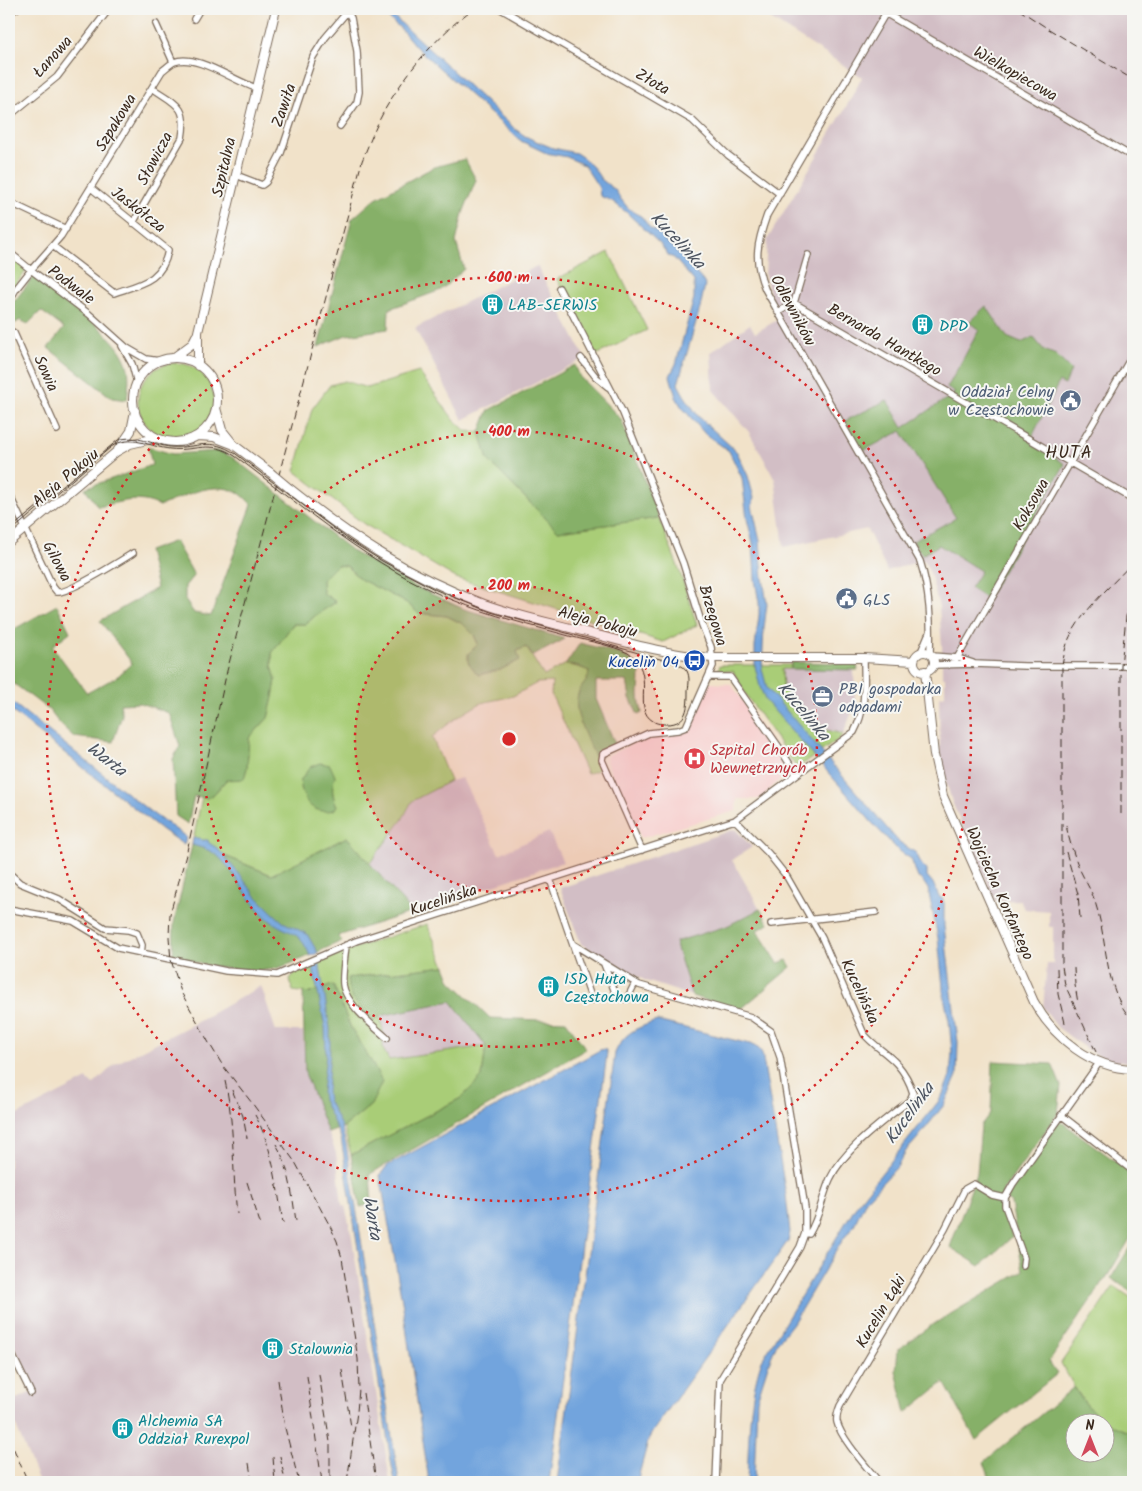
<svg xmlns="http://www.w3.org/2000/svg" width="1142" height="1491" viewBox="0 0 1142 1491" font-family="Kalam,sans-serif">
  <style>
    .built { fill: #f7d0cf }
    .industrial { fill: #d2bec5 }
    .green { fill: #a9cd77; stroke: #727c4a; fill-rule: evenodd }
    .forest { fill: #86b068; stroke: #606d43; fill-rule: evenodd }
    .water { fill: #72a4dd; stroke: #56677e }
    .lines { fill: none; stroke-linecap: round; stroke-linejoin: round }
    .minor-casing { stroke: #7b6a5a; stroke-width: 8 }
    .tertiary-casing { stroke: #7b6a5a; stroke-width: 10 }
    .minor { stroke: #fff; stroke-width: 5.5 }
    .tertiary { stroke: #fff; stroke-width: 8 }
    .tram { stroke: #3b2a1e; stroke-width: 1 }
    .rail { stroke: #3b2a1e; stroke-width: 1; stroke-dasharray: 8 4; stroke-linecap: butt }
    .tertiary-bridge-casing { stroke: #7b6a5a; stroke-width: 10; stroke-linecap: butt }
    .tertiary-bridge { stroke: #fff; stroke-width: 8 }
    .ring { fill: none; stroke: #d62828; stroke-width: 2.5; stroke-dasharray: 2.5 5 }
    .labels { text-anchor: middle; stroke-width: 4; stroke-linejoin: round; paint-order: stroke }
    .street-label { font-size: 16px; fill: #3b2a1e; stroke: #f6f6f2 }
    .culture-label { font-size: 16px; fill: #0d838f; stroke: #f6f6f2; text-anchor: start }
    .service-label { font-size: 16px; fill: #4e5e75; stroke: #f6f6f2; text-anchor: start }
    .transit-label { font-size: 16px; fill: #164399; stroke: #f6f6f2; text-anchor: end }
    .health-label { font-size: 16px; fill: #be3a42; stroke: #f6f6f2; text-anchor: start }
    .water-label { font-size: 18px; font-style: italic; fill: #4e5561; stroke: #f6f6f2 }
    .neighbourhood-label { font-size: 18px; letter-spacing: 1px; fill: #3b2a1e; stroke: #f6f6f2 }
    .centre { fill: #d62828; stroke: #f6f6f2; stroke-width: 2.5 }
    .ring-label { font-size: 15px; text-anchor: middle; font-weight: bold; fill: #d62828; stroke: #f6f6f2; stroke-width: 4; stroke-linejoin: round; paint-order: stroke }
  </style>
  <rect width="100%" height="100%" fill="#f6f6f2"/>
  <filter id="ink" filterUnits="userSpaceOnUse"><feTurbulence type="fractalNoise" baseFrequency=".02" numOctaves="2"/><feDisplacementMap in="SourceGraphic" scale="10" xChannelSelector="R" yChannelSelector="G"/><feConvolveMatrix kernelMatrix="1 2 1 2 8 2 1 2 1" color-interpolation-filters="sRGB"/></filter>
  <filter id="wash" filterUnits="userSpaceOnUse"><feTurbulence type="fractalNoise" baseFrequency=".0096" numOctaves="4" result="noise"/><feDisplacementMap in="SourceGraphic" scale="20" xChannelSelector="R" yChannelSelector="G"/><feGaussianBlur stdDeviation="1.12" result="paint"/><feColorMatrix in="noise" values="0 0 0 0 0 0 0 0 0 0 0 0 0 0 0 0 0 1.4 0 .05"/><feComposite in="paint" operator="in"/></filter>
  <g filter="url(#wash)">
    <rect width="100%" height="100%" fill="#f1e2c9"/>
    <path class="built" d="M709,683L731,684L776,748L788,771L760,799H737L736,811L641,838L606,761L607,756L650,735L688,730Z"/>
    <path class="industrial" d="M755,9H1133V1062L1111,1061L1088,1050L1057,1027L1043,1008L1047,964H1053V927H1049V911L1024,909L1020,900L995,901L952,802L941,764L940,751L939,697L945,695V677H942V646L939,607L930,573L924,560L887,571L867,529L784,547L775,479L749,432L713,390L711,352L750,324L755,333L777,320L765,275L767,240L852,97L862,77Z
      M537,266L585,358L463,420L415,328Z
      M782,669L854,670L855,705L843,734L826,730L782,689Z
      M462,778L499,854L549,832L563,862L412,912L370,863L402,820L412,801L450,781Z
      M735,829L752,847L732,860L760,909L727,926L675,942L692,996L646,981L581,944L560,888Z
      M261,986L276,1031H303L305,1073L336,1153L342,1205L345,1206L351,1232L390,1482H39L9,1409V1391L11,1389L16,1399L35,1391L9,1334V1119L87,1079L93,1085L115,1064L197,1022Z
      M451,1001L486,1046L389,1060L383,1049V1030L380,1016Z"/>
    <path class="green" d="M609,252L647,330L596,355L557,279Z
      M9,254L25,267L26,271L9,293Z
      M138 401a38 38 0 1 1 76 0a38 38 0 1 1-76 0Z
      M419,372L454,420L466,431L480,432L488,460L558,531L659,518L679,569L697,625L663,642L456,578L364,524L295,471L312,409L330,385L345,381L367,388Z
      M337,565L346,566L360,579L407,603L418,613L447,616L463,624L474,635L478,644L500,670L519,660L517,651L526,647L544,676L566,664L589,670L588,679L578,694L596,758L602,768L587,774L551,694L552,682L537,683L513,696L481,703L456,718L432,737L450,781L412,801L402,820L370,863L347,837L272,875L225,856L193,841L202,797C213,799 220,787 226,780L244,778L247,768L249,738L268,718L273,697L276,680L272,666V653L293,624H306L316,615L336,602L323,593L322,580ZM335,776C331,788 332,795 337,806L306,799L302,791L300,781Z
      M720,665H791V669H782L783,689L826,730L843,734L838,740L797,768L746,695L733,671H718Z
      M427,924L445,966L348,978L374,1020L380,1016L383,1030V1049L389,1060L486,1046L482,1077L461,1098L351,1155L344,1127L371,1105V1061L351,1028L333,985L309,993L293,991L289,980L295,973L337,954Z
      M1114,1286L1133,1299V1433C1092,1423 1080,1397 1061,1363Z"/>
    <path class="forest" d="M465,159L476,180L463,213L456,242L464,269L441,290L389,309L388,329L346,335L318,347L352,219L376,198L434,167Z
      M34,276C59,296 116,333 126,362C131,374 128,388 127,400L112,398L48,348L64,328L41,311L28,324L20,320L16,323L9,321L10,307Z
      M986,306L1007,337L1021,343L1033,337L1044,350L1056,355L1071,370L1065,385L1059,382L1030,441L1065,464L987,599L970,588L981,571L939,545L922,555L913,541L956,518L901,431L861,452L845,421L887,400L903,428L955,393L947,388L979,330L969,322Z
      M575,365L580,377L621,419L659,518L558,531L488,460L480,432L488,411Z
      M148,447L173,454L218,451L232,457L355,553L414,586L464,609L565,639L533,656L526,647L517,651L520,660L500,670L478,675L468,662V654L478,644L474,635L463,624L447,616L418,613L407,603L360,579L347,566L337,565L322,580L323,593L336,602L316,615L306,624H293L272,653V666L276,680L273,697L268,718L249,738L247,768L244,779L226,780L214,794L207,798L194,796L188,824L176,816L173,759L180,746L169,713L140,703L120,704L122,715L113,742L74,737L59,723L49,710L9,680V632L57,605L70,632L52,646L87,693L118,676L132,663L100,621L157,588L148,551L175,541L194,575L185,586V600L194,613L211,616L252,505C248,501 242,494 237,492C211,480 183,497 160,506C137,495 121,502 98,507L85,488L152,465Z
      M580,643C596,648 634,653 639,670C641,678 639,686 639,694C639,700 641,707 642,713L638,715L630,698L627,681H596V699L616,746L596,758C588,741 572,713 578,695C581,684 588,684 589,671L577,666L566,664Z
      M791,662L853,663L857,666L858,670L791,669Z
      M320,763L330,765L335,776C331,788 332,795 337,806L334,810C312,815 303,802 300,781L310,767Z
      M347,837L412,912L338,936L342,941C323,949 285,969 266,970C235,973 203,964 173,957L174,923L193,841L225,856L271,875Z
      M760,909L769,924L757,930L778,963L787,960L791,967L740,1010L692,996L675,942L727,926Z
      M445,966L451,981L490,1018L566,1021L586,1049L370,1174L372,1204L360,1207L351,1155L461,1098L482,1077L486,1046L451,1001L380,1016L374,1021C361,1009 345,996 348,978Z
      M333,985L351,1028L371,1061L382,1082L371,1105L344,1127L328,1133L305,1073L303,992L309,993Z
      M993,1061L1052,1064L1061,1086L1058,1113L1002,1192L1012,1237L980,1266L950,1247L977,1173L981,1125L991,1112Z
      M1059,1120L1133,1174V1234L1108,1275L1049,1361L1057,1374L976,1440L944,1382L906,1413L896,1371L898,1349L932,1325L1023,1271L1011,1203L1004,1198Z
      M1133,1242V1293L1111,1278Z
      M1074,1387C1087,1410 1107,1426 1133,1433V1482H991L984,1462ZM1074,1424H1104V1454H1074Z"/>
    <path class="water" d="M378,9H386L515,129L525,136L536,141L553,148L576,153L582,157L593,167L601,179L616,191L620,198L628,208L642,217L650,228L663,236L665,241L674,248L703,281L705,285L700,308L678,384L684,395L698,416L737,452L748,476L754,498L752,506L760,540L763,578L767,604L764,628L762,669L767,688L898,841L916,853L922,865L927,870V876L933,883L939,897L942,898L944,903V926L958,1042L957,1076L944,1105L917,1139L906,1151L897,1167L866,1200L854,1225L842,1241L793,1323L777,1343L768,1365L757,1400L754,1482H747C749,1441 748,1399 762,1360L857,1204L938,1102L942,1096L950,1076L952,1052L949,1021L944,997L938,938L928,889L922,880L918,878L911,859L898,850L874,825L765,700L760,687L755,666V646L759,615V603L755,580L753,543L747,519L742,478L729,451L705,434L681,406L676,397L670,376L676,364L694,298V281L674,258L669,256L660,244L626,212L612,201L600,196L599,188L584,165L567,157L546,153L521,141L416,47L401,29Z
      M9,700L152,813L163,821L168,822V824L186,837L184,845L162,830L9,709Z
      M193,838H199L201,840H208L209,843L217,848L240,875L256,896L272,912L283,922L307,934L318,953L310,956C299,928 288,935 268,919C248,902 238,876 220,858C212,850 202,848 192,845Z
      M319,961L330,1028V1048L327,1093L328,1100L341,1126L346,1144L399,1482H395L390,1455L341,1138L323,1100L322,1093L326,1055L325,1027L312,964Z
      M657,1021L750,1044L758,1048L762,1053L786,1195L790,1232L788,1241L653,1431L649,1438L637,1482H557L615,1053C624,1032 637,1028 657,1021Z
      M605,1049L607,1053L605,1069L549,1482H429L403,1307L380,1175L387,1166L600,1050Z"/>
  </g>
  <g filter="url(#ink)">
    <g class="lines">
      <defs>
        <path id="minor" d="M501,9L692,120L728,155L780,194
          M888,9L767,215C757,243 753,260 765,289L920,561C930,592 931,622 930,654
          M9,12L16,9
          M885,13L1133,157
          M194,19L200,9
          M156,24L173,62
          M9,116L57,77L109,9
          M340,126L357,102L359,92L357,51L351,18L346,9
          M236,175L262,185L266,182L281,153L313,57L325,38L347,12
          M9,202L66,229
          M133,223L182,138C188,106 176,104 152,88
          M53,246L114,293C140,284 163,281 168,250L91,188
          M9,252L31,270L89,314L127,348L146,359L160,361
          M559,288L623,413L683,563L702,625L711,647L713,666L686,727L678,730L649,733L603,754L602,760L642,850
          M9,301L16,289L31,270L61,236L162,71C166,68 170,64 174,62C196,53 234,81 256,88
          M794,303L808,255
          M778,312L794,303L1133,499
          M9,330L14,333L57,430
          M122,346L132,364L137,383
          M581,358L596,377L608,387
          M9,494L53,587L57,592C68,594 120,561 133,553
          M921,652L928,635
          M932,656L958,658L973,663
          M933,665L975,664L1025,666H1133
          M949,665L956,660L1133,354
          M709,677H730L779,747L796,774
          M735,820L768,853L787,877L822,938L864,1034C874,1046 887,1053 897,1064C904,1072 910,1083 913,1093L910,1100C885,1120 844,1149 830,1179C822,1197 820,1216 809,1234L805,1233
          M9,873L20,883L59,899L105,928L128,930L137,933L142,945L141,954
          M550,879L592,1000
          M9,909L73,921L118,948L226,971L277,975L356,941L735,820L854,732C867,708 864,684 864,658
          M771,924L876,912
          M573,944L639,985L751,1017L771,1031L780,1057L805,1208V1233L800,1247L720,1380L716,1482
          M346,945C345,958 342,972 343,984C345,1003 373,1026 387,1038
          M604,964L617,997L627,999L635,983
          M1061,1115L1133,1171
          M1023,1266L1024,1258L1005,1206V1198L1013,1184L1099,1063
          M9,1348L31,1393
          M879,1482C868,1468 841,1439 837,1422C836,1417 838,1411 840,1406L945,1229L965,1189L974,1184L992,1195L1005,1198"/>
        <path id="tertiary" d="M173,358L192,344L196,336
          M133 400a42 42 0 1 1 84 0a42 42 0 1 1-84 0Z
          M198,366V332L276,9
          M216,408L222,430L234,445L271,473
          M198,436L214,437L232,444
          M118,450L131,431L135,411
          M289,488C352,538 407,575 484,604C517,616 552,623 586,632C628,643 669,655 712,658H864L914,661
          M9,542L116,452L130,444L156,438
          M914 662a10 10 0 1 1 20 0a10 10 0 1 1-20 0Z
          M925,671L934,755L943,796L1034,1002C1054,1038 1091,1068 1133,1069"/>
      </defs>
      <use href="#minor" class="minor-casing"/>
      <use href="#tertiary" class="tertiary-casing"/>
      <use href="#minor" class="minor"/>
      <use href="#tertiary" class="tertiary"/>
      <path class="tram" d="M9,530L118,440C137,434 152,445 171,447C198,449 209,436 236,454L349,540L382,561L436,590L491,612L678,664C682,666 685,668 687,671C690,677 689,684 688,690C688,706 688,724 667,724C662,724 657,724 653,721C631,708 658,673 628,653C611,645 591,642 573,637C533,626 492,616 453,600C371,567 305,508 235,456C210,439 195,452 170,449C149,447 131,433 111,447L9,533"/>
      <path class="rail" d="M1018,9L1047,28L1127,76
        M1121,814V666L1126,617L1133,584
        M1066,825C1069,840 1074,856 1080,870C1085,881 1093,893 1096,905C1108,943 1104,991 1133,1021
        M1066,852L1078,894L1080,918
        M1057,968L1058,994L1065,1023
        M1074,968L1075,985L1078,1003
        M1096,1052L1065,985L1062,966V666C1064,654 1066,643 1072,633C1086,607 1113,584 1133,562
        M225,1081C235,1125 232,1169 237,1214
        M232,1090L243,1116L247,1138
        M255,1115C273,1147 277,1187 283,1223
        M276,1144C290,1167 292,1195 296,1221
        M247,1182L261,1226
        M342,1370L351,1427
        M319,1374L330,1442V1482
        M307,1376L322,1482
        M278,1380L285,1428L299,1482
        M363,1393L376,1482
        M9,1438L28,1482
        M280,1456L284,1476
        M273,1457L275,1482
        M249,1463L252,1482
        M9,1473L13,1482
        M347,1482L357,1412L359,1389L358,1359L342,1258L337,1241L330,1226L295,1162L252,1103L223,1066L209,1043L181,992L171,960L169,937L170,914L187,851L227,671L362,161C370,141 378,120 390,101C410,68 441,32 473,9"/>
      <defs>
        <path id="tertiary-bridge" d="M271,473L289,488"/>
      </defs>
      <use href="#tertiary-bridge" class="tertiary-bridge-casing"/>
      <use href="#tertiary-bridge" class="tertiary-bridge"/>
    </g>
  </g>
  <circle cx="509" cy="739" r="154" fill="#d62828" fill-opacity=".12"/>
  <g class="ring">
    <circle cx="509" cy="739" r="154"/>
    <circle cx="509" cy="739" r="308"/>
    <circle cx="509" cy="739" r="462"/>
  </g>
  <defs>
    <symbol id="building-disc" viewBox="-11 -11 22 22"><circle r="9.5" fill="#0f9aa8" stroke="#f6f6f2"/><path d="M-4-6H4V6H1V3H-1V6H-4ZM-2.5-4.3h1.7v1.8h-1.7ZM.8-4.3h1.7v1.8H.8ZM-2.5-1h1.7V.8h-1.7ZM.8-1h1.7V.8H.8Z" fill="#fff"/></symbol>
    <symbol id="civic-disc" viewBox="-11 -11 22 22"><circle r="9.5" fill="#5c6f8a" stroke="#f6f6f2"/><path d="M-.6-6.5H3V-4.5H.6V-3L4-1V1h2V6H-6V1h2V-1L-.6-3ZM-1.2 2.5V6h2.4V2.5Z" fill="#fff"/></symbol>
    <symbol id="bus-disc" viewBox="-11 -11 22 22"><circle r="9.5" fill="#1a4fb4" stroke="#f6f6f2"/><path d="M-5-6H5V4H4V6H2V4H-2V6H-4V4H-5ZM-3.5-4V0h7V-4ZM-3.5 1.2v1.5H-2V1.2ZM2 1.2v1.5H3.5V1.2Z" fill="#fff"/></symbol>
    <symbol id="office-disc" viewBox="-11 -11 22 22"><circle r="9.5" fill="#5c6f8a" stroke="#f6f6f2"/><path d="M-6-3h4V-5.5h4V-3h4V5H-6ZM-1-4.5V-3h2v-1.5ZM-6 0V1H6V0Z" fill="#fff"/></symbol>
    <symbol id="hospital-disc" viewBox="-11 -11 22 22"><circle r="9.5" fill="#e0444e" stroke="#f6f6f2"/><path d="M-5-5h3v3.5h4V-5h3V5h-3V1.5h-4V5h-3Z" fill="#fff"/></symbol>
  </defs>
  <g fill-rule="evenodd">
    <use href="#building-disc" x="480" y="292" width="25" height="25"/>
    <use href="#building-disc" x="910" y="312" width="25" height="25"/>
    <use href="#civic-disc" x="1058" y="388" width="25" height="25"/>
    <use href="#civic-disc" x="834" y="586" width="25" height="25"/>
    <use href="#bus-disc" x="682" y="648" width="25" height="25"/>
    <use href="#office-disc" x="810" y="684" width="25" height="25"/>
    <use href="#hospital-disc" x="682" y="746" width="25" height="25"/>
    <use href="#building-disc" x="536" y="974" width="25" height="25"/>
    <use href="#building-disc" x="260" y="1336" width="25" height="25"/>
    <use href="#building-disc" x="110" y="1416" width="25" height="25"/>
  </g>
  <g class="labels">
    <g class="street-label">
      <text transform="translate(52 56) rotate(-48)" y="6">Łanowa</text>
      <text transform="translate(1016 73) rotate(30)" y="6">Wielkopiecowa</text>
      <text transform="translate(653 81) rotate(30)" y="6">Złota</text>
      <text transform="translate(283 105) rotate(-71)" y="6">Zawiła</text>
      <text transform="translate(115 122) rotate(-59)" y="6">Szpakowa</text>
      <text transform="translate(154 158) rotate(-62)" y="6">Słowicza</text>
      <text transform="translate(223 167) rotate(-77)" y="6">Szpitalna</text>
      <text transform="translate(139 209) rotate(38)" y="6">Jaskółcza</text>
      <text transform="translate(72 284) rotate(37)" y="6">Podwale</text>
      <text transform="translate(794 310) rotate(62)" y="6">Odlewników</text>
      <text transform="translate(885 339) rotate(30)" y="6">Bernarda Hantkego</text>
      <text transform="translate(47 373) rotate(66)" y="6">Sowia</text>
      <text transform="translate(65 477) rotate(-40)" y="6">Aleja Pokoju</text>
      <text transform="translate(1030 504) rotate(-60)" y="6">Koksowa</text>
      <text transform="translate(58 561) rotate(62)" y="6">Gilowa</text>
      <text transform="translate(714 615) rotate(73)" y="6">Brzegowa</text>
      <text transform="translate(598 621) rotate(15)" y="6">Aleja Pokoju</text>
      <text transform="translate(1001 893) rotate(66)" y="6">Wojciecha Korfantego</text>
      <text transform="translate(443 899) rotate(-18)" y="6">Kucelińska</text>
      <text transform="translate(861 991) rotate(65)" y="6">Kucelińska</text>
      <text transform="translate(880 1311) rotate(-59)" y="6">Kucelin Łąki</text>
    </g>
    <g class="culture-label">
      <text x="508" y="310">LAB-SERWIS</text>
      <text x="939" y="331">DPD</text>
      <text x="564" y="984">ISD Huta<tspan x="564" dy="18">Częstochowa</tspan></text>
      <text x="289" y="1354">Stalownia</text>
      <text x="138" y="1426">Alchemia SA<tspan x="138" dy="18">Oddział Rurexpol</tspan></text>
    </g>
    <g class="service-label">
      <text x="1054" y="397" text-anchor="end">Oddział Celny<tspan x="1054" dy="18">w Częstochowie</tspan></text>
      <text x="863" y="605">GLS</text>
      <text x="839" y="694">PBI gospodarka<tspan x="839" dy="18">odpadami</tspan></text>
    </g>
    <g class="transit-label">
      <text x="679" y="667">Kucelin 04</text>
    </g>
    <g class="health-label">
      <text x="710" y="755">Szpital Chorób<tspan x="710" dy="18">Wewnętrznych</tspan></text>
    </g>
    <g class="water-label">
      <text transform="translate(678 240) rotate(47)" y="6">Kucelinka</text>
      <text transform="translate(804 711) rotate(50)" y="6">Kucelinka</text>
      <text transform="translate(107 759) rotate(38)" y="6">Warta</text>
      <text transform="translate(909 1113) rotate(-54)" y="6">Kucelinka</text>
      <text transform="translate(373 1218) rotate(81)" y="6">Warta</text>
    </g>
    <g class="neighbourhood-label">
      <text x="1069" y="458">HUTA</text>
    </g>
  </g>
  <circle cx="509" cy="739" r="8" class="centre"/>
  <g class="ring-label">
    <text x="509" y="282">600 m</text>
    <text x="509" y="436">400 m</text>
    <text x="509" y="590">200 m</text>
  </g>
  <rect width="1142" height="1491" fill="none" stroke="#f6f6f2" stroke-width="30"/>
  <g transform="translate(1090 1438)"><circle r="24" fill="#f6f6f2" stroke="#aba49d"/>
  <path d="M0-4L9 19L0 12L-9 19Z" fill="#d1495b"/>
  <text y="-8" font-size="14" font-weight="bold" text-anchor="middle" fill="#3b2a1e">N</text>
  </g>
</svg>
